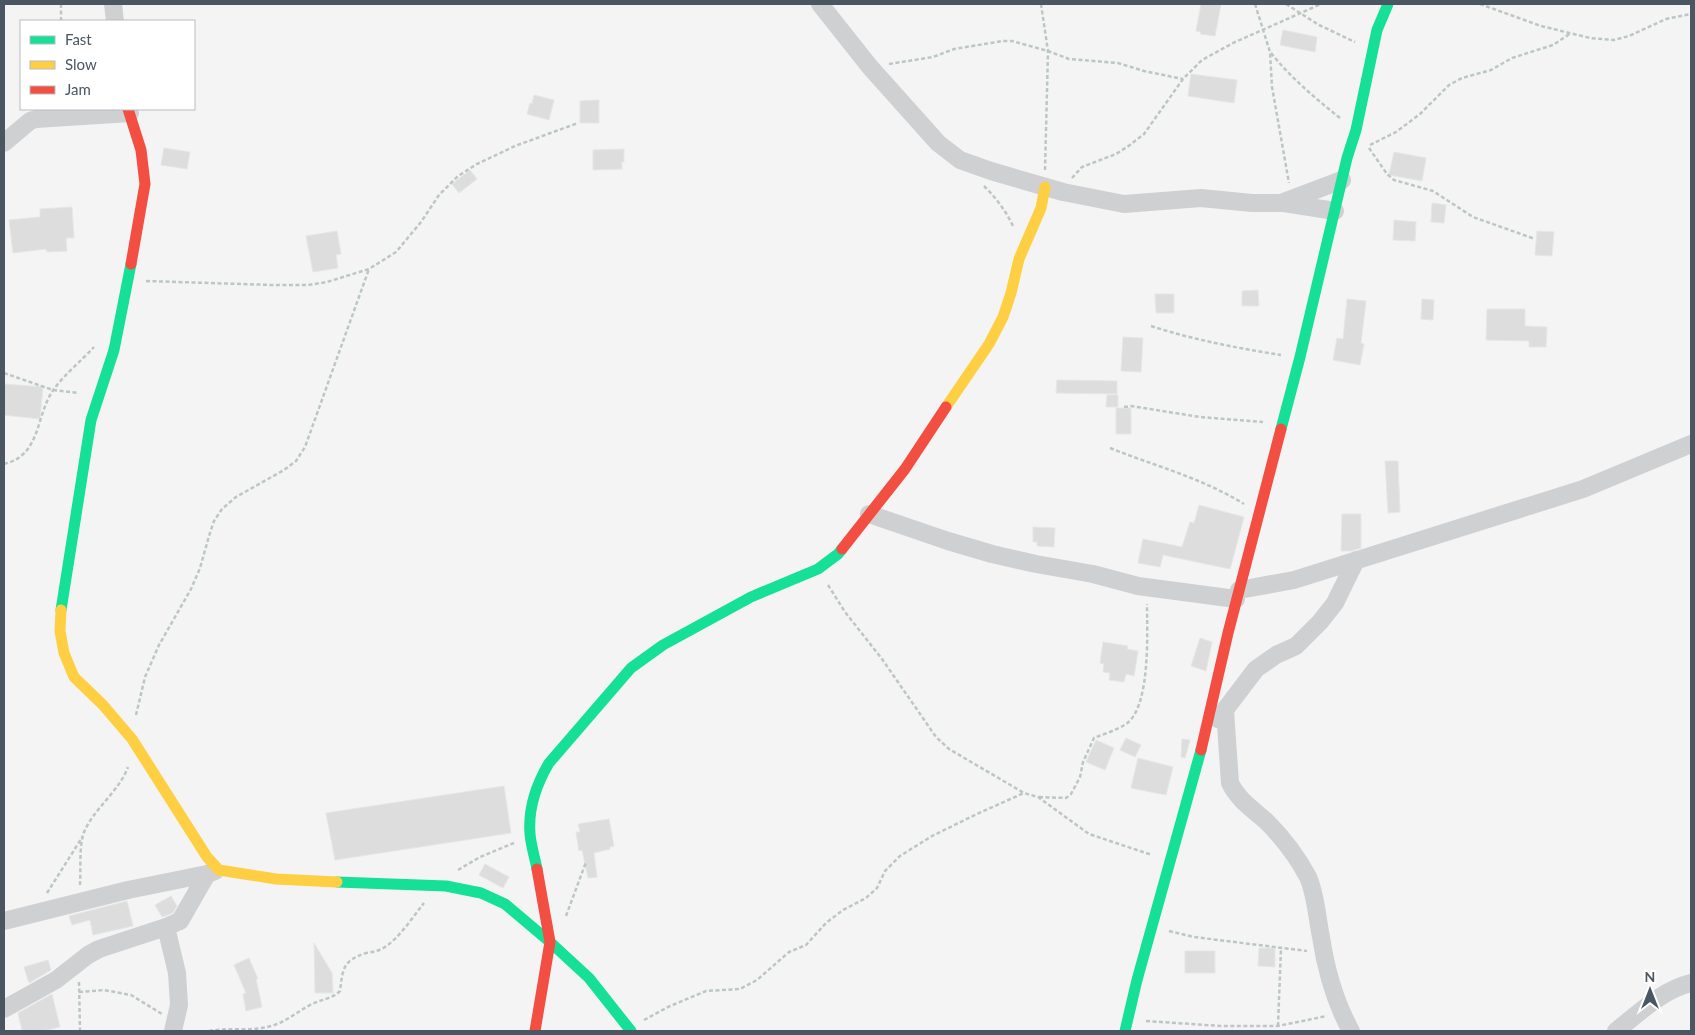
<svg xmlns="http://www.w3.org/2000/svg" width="1695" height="1035" viewBox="0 0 1695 1035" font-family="Lato,sans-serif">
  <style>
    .building { fill: #ddddde; stroke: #e5e6e7 }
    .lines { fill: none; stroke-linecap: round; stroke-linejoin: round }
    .path { stroke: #bcc7c4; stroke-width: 2.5; stroke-dasharray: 4 2.5; stroke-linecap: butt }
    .street { stroke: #ced0d2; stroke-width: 18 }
    .fast { stroke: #16e098; stroke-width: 11 }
    .slow { stroke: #ffcf43; stroke-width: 11 }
    .jam { stroke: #f24e42; stroke-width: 11 }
  </style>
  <rect width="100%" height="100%" fill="#f4f4f4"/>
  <path class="building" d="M1201,4H1221L1215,36L1200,34L1201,32L1196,31Z
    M1283,30L1317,37L1315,52L1280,45Z
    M1191,74L1237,80L1234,103L1188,96Z
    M534,95L554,100L549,120L527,114L530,103L532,104Z
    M599,100V123H580V101Z
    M164,148L190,152L187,169L161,165Z
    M624,149V162H622V169L593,170V150Z
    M1394,152L1426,158L1422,181L1389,175Z
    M470,170L477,179L459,193L452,184Z
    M1432,203L1446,205L1444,223L1431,222Z
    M72,207L74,238H66L67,251L47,252L46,249L13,253L9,220L40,217V209Z
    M1394,220L1416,222L1415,241L1393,240Z
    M337,231L341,254L336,255L338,268L313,272L306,236Z
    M1537,231L1554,232L1552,256L1535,255Z
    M1258,290L1259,306H1242V291Z
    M1155,294H1174V313H1156Z
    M1347,299L1366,301L1361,343L1364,344L1360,365L1333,360L1337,338L1343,339Z
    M1422,299L1434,300L1433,320L1421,319Z
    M1487,309H1525V326L1547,327L1546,347H1529V341L1486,340Z
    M1123,337L1143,338L1141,372L1121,371Z
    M1057,380L1117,381V394L1056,393Z
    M4,384L43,387L40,419L4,415Z
    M1107,395H1118V407H1106Z
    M1116,408H1131V434H1116Z
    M1385,461H1398L1400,512L1388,513Z
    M1199,505L1244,517L1230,569L1163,555L1160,567L1138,563L1143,539L1182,547L1190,522L1194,523Z
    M1342,514H1361V548L1351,551H1341Z
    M1033,527L1055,528L1054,547L1037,546V542H1033Z
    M1200,638L1212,642L1206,671L1191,666Z
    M1103,642L1128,646L1127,649L1138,651L1134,676L1126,674L1124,682L1109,680L1110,673L1103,672L1104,664L1100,663Z
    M1126,738L1141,745L1135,757L1120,750Z
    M1182,739L1190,740L1185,758L1181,757Z
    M1096,740L1114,748L1105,770L1086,762Z
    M1138,758L1173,767L1166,795L1131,788Z
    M504,786L511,833L335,860L326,813Z
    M609,819L614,846L610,847V849L594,853L597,877L588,878L582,850L579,851L576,832H580L578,824Z
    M485,864L509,877L503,888L479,875Z
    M171,896L177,906L173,913L162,917L155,905Z
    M127,901L133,926L93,935L90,920L72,925L69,916Z
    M314,943L332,973L333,993H315Z
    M1259,948H1275V967L1258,966Z
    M1185,951H1215V973H1185Z
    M249,958L258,979H256L262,1007L246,1011L243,994L246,993L234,965Z
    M48,960L51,970L29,983L24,967Z
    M52,994L60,1027L42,1031H22L18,1013Z"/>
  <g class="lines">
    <path class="path" d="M61,4V21
      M1041,4L1048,51L1045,170
      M1255,4L1270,52L1272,87L1289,183
      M1286,4L1319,25L1355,42
      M1480,4L1541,26L1590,38L1614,40L1629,36L1666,19L1691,14
      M1271,53C1291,78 1315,98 1340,118
      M889,64L933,57L954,49L1003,41H1012L1048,51L1069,59L1118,63L1144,71L1183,79
      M1370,145L1396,132L1420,114L1449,85L1462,78L1491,70L1512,58L1553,45L1571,33
      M1369,148L1387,174L1394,180L1433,191L1473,217L1535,239
      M1072,178L1082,167L1116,154L1130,145L1144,134L1183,79L1202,60L1233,43L1321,4
      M984,186C996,198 1006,211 1013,226
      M146,281L273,285H308L327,282L369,269L396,252L421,222L439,195L458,176L477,164L515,146L578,123
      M1151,326C1194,340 1237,348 1281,355
      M4,373L53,390L79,393
      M1124,407L1131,406L1200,417L1263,422
      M1110,448C1155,466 1202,478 1244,504
      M4,464C42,455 35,415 54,389C64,375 82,360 94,347
      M828,585L845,612L882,659L936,737L949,749L1024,793L1038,797L1089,834L1152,855
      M136,715L145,677L159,645L191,589L200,568L209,536L214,521L222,509L236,497L284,470L296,461L305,447L369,269
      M1039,797L1066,798L1071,794L1080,777L1083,762L1094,738C1104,734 1117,730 1126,724C1151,707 1147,631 1147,604
      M458,870L480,857L514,843
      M80,885C81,869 79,850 83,835C91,811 119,792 128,767
      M47,893L83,836
      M566,916L586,862
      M1169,931L1194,937L1307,951
      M79,982L80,1031
      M79,992L104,990L131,995L162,1014
      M644,1020L668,1007L706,991L740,989L757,980L789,952L806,945L826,923L843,910L866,898L877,888L885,871L900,856L932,836L979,813L1024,793
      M1146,1021L1221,1026H1278L1327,1016
      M1278,1026L1281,948
      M209,1031C230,1027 251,1032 271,1026C286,1022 298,1011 312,1004C322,999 332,999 340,991C343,969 342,961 366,953C373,952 379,951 385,947C400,937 412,918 424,903"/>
    <path class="street" d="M113,4L115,21
      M820,4L870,67L938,143L960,160L991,171L1063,192L1124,204L1201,198L1252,203H1281L1342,180
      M4,143L30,121L36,119L130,113
      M1284,203L1335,211
      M869,514L948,541L992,554L1036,564L1093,574L1138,586L1236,599
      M1239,590L1294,580L1583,489L1691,444
      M1225,710L1230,783C1238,800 1254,810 1267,822C1282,837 1298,858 1308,877C1316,895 1317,918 1321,937C1326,970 1335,1002 1351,1031
      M1218,719L1256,669L1276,655L1296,646L1320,622L1335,603L1356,560
      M4,921L128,890L207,874L215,871
      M166,927L177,973L179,1005L173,1031
      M4,1009L56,980L88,955L99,949L166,927L180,921L207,874
      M1616,1031C1639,1013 1662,990 1691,983"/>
    <path class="fast" d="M1281,429L1300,357L1347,158L1356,130L1377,30L1388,4
      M61,610L91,420L114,350L131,264
      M537,869C535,858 531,846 530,834C528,809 536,785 549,763L631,668L663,645L751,597L818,569L838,554L842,549
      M337,882L446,886L481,893L505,904L550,942L589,978L631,1031
      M1125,1031L1137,980L1201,750"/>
    <path class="slow" d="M946,407L989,344L1003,317L1011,293L1019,259L1041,208L1045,187
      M61,610L60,631L64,653L74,677L103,705L132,739L207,857L219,870L276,879L337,882"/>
    <path class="jam" d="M128,109L141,150L145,184L131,264
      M842,549L905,469L946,407
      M1201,750L1228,633L1281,429
      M535,1031L550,942L537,869"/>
  </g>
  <rect width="1695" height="1035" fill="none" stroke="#4a5661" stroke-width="10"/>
  <rect x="20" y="20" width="175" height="90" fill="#ffffff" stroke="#b7bbc0"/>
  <rect x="30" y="36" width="25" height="8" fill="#16e098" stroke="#b7bbc0"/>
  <text x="65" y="45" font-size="15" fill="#4a5661">Fast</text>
  <rect x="30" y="61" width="25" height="8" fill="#ffcf43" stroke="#b7bbc0"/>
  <text x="65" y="70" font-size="15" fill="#4a5661">Slow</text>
  <rect x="30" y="86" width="25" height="8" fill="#f24e42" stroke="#b7bbc0"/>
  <text x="65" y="95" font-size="15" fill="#4a5661">Jam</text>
  <g transform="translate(1650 990)" stroke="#ffffff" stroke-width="4" paint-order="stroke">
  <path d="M0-4L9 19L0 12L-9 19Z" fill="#4a5661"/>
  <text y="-8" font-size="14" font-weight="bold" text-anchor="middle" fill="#4a5661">N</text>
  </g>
</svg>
